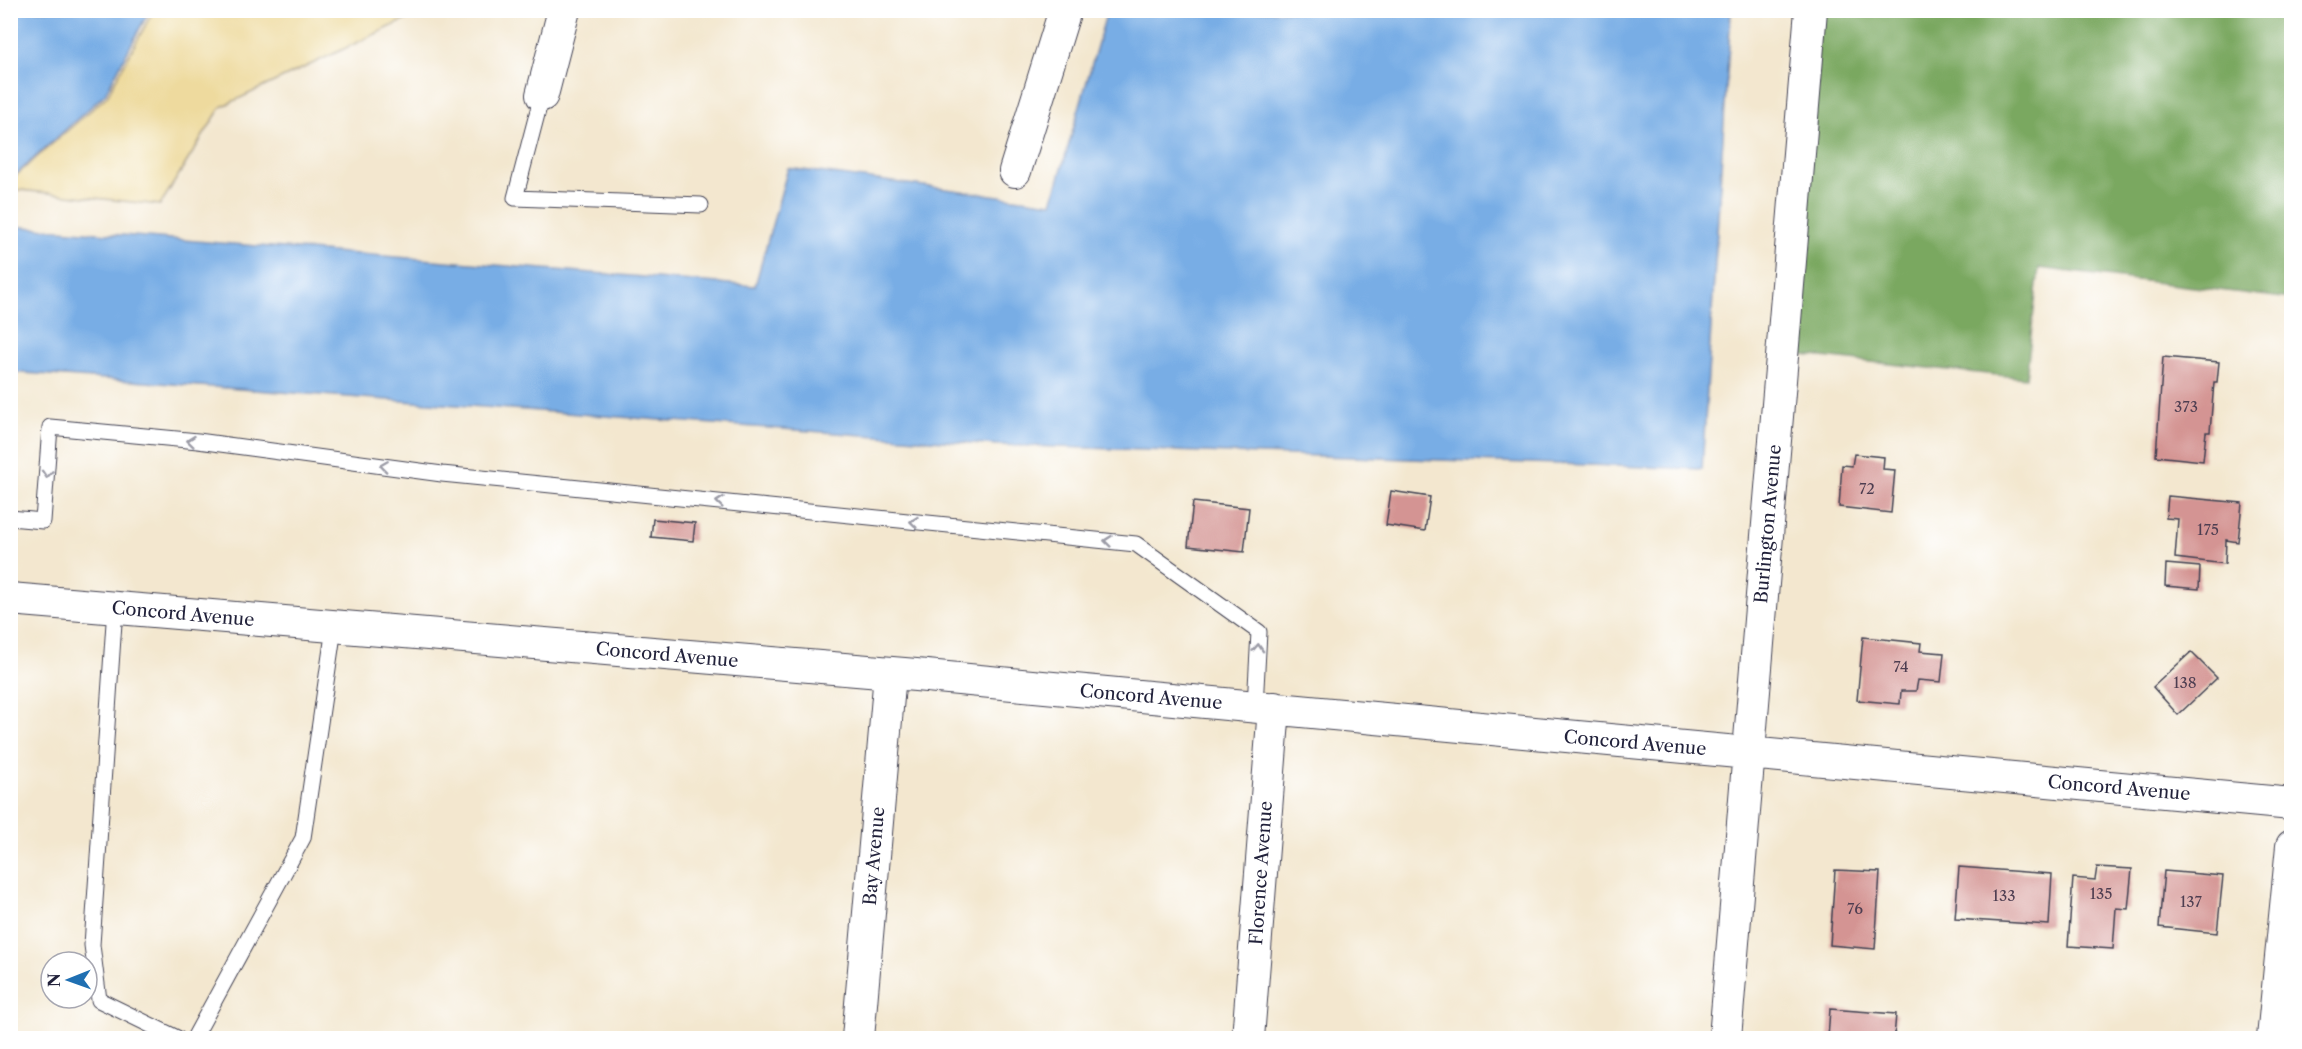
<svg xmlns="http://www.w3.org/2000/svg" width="2302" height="1049" viewBox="0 0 2302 1049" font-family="'Libre Caslon Text',serif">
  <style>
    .forest { fill: #7aa861; stroke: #4e654e; stroke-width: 1.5 }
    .sand { fill: #eeda9e; stroke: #887e6c; stroke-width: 1.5 }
    .water { fill: #78ade5; stroke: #4d6890; stroke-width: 1.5 }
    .building { fill: #d49493 }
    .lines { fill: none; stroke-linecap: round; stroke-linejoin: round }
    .service-casing { stroke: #414051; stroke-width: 17 }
    .minor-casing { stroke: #414051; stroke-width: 34 }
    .service { stroke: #fff; stroke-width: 15 }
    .minor { stroke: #fff; stroke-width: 32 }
    .oneway { stroke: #9c9ca7 }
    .labels { text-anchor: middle; stroke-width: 4.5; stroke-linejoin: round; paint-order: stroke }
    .number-label { font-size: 15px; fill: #4e3e51 }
    .street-label { font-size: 18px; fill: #22223b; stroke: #fff }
  </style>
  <rect width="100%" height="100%" fill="#fff"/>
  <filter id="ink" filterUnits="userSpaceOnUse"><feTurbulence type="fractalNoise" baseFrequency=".0167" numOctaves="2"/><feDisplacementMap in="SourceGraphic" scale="12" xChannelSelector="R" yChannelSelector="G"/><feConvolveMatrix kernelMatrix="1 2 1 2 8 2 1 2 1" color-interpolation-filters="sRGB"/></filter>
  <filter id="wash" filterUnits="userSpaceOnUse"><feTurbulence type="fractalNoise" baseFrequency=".008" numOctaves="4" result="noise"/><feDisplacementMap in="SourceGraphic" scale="24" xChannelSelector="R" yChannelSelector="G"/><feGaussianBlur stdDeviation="1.35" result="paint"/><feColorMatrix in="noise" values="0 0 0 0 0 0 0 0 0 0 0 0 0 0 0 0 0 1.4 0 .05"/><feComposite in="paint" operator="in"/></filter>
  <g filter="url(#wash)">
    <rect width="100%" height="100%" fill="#f3e7cf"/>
    <path class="forest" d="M1811,11H2291V299L2039,268L2026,378L1783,353Z"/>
    <path class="sand" d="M153,11V10L424,11L221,107L160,205L11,189V180L107,96Z"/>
    <path class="water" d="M11,10L149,11L105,94L11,179Z
      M1107,11H1731L1702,469L998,445L11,372V226L755,286L788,168L1052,203Z"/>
    <g id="blocks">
      <path class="building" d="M2163,357L2219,362L2217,382H2214L2210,432H2206L2203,461L2156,456Z
        M1854,454L1884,457L1883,469L1895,470L1891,513L1839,507L1842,465L1852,466Z
        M1391,491L1430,497L1425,531L1386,525Z
        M2168,496L2242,503L2238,542L2226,540L2225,564L2175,558L2178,519L2166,518Z
        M1193,502L1249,508L1244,552L1188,546Z
        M653,519L695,523L693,541L651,537Z
        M2166,564L2200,567L2199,589L2165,586Z
        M1863,637L1921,643L1920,651L1944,653L1941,682L1918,680L1916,691H1901L1900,704L1857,700Z
        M2191,652L2217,678L2178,715L2153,687Z
        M1959,867L2052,874L2049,925L1955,919Z
        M2097,867L2132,869L2128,909L2116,908L2113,949L2068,946L2073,878L2095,880Z
        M1835,870L1880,872L1875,949L1830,945Z
        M2164,871L2223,876L2217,933L2159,927Z
        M1830,1009L1896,1014L1894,1038H1828Z"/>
    </g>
  </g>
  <g filter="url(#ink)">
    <use href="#blocks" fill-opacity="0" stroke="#414051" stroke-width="1.5"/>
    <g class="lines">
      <defs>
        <path id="service" d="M542,95L515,198L701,205
          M10,518L43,521L50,427L198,441L442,474L1136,544L1259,632L1255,706
          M115,608L92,945L99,1000L177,1038
          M194,1038L303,838L334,628"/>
        <path id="minor" d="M542,95L564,10
          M1015,171L1065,10
          M10,599L916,675L2292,804
          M858,1038L890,674
          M1248,1038L1274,708
          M1725,1038L1811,10
          M2273,1038L2292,846"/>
      </defs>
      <use href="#service" class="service-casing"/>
      <use href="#minor" class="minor-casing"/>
      <use href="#service" class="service"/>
      <use href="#minor" class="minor"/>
    </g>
    <defs><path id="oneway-chevron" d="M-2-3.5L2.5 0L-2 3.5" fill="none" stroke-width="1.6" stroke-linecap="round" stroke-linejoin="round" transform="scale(1.5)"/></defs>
    <g class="oneway">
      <use href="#oneway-chevron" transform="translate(191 441) rotate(-174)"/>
      <use href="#oneway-chevron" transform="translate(384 466) rotate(-172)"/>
      <use href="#oneway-chevron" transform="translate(47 474) rotate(94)"/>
      <use href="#oneway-chevron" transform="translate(720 502) rotate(-174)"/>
      <use href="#oneway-chevron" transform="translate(914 522) rotate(-174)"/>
      <use href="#oneway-chevron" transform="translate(1108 541) rotate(-174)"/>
      <use href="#oneway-chevron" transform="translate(1258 648) rotate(-87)"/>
    </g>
  </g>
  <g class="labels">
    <g class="number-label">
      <text x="2186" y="412">373</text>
      <text x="1867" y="494">72</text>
      <text x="2208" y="535">175</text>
      <text x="1901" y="672">74</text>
      <text x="2185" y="688">138</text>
      <text x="2101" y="899">135</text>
      <text x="2004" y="901">133</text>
      <text x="2191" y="907">137</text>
      <text x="1855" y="914">76</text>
    </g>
    <g class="street-label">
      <text transform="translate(1768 524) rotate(-85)" y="6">Burlington Avenue</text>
      <text transform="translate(183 614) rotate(5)" y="6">Concord Avenue</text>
      <text transform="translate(667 655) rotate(5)" y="6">Concord Avenue</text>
      <text transform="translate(1151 697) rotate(5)" y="6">Concord Avenue</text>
      <text transform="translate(1635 743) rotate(5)" y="6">Concord Avenue</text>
      <text transform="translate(2119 788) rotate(5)" y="6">Concord Avenue</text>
      <text transform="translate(874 856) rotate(-85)" y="6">Bay Avenue</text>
      <text transform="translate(1261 873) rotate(-86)" y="6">Florence Avenue</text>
    </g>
  </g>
  <rect width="2302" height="1049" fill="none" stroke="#fff" stroke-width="36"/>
  <g transform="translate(69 980) rotate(269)"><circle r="28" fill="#ffffff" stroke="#a7a7b1" stroke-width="1.5"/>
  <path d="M0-4.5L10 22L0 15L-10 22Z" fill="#1f6fb2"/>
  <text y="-9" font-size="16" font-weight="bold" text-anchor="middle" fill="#22223b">N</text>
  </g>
</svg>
